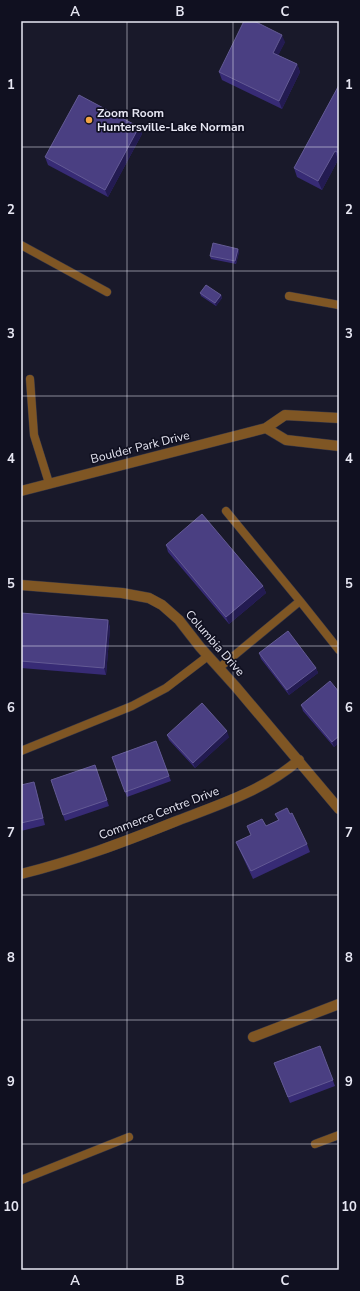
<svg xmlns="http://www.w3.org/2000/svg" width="360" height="1291" viewBox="0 0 360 1291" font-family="'Nunito Sans',sans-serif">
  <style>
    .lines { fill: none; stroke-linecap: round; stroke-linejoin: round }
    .service-casing { stroke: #363646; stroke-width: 9 }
    .minor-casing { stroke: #363646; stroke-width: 11 }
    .service { stroke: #7f5624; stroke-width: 8 }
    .minor { stroke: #7f5624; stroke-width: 10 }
    .wall { fill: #372b75 }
    .shaded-wall { fill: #231b51 }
    .building { fill: #4a3f82; stroke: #635a94 }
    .grid { fill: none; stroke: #e7e7f3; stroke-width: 1; stroke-opacity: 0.55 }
    .poi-dot { fill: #f3a442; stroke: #101020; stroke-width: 1.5 }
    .labels { text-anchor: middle; stroke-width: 3.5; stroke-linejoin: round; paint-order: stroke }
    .poi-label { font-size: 12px; font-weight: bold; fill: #e7e7f3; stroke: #101020; text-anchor: start }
    .street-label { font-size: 12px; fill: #e7e7f3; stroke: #101020 }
    .neatline { fill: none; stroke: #e7e7f3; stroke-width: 1.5 }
    .grid-label { font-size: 13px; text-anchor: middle; font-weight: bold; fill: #e7e7f3 }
  </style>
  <rect width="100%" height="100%" fill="#19192a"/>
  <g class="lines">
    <defs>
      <path id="service" d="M21,245L107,292
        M289,296L339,305
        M30,379L34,435L49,483
        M300,601L339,650
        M219,668L300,601L226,511
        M21,751L132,706L166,688L208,656
        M315,1144L339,1135
        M21,1180L129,1137"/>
      <path id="minor" d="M266,428L286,440L339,446
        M21,491L266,428L285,415L339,418
        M21,585L122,593L149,598L162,605L179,620L200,647L236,687L339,809
        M21,874C74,861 124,842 174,822C218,805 263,791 299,760
        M253,1037L339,1004"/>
    </defs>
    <use href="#service" class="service-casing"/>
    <use href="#minor" class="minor-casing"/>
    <use href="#service" class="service"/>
    <use href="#minor" class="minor"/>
  </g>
  <path class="wall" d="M285,42L278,55L297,64L300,72L282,109L222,80L219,72Z
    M339,85V160H338L322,190L297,177L294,168Z
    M139,127L142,134L108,197L48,165L45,157Z
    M238,249L239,252L236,264L211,259L210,256Z
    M200,293L221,295L222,298L216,306L201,296Z
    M166,545L263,586L266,593L229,624L168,552Z
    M21,613L108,620L110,628L106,675L21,668Z
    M259,653L316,668L318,673L289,695L261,659Z
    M339,692V743L334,747L303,711L301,705Z
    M167,735L229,737L195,768L169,740Z
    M156,741L171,781L127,797L112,757Z
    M95,765L109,806L65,821L51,780Z
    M21,785L36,789L45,825L21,831Z
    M275,814H290L307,844L310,852L253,879L239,849L236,842L251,835L247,826H266L278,820Z
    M320,1046L335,1086L290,1103L274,1063Z"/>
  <path class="shaded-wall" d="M282,35L285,42L276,60L273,53Z
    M297,64L300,72L282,109L279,101Z
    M139,127L142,134L108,197L105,190Z
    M335,151L338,160L322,190L318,181Z
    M238,249L239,252L236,264L235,261Z
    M221,295L222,298L216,306L215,303Z
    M263,586L266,593L229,624L226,617Z
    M108,620L110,628L106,675L104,668Z
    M316,668L318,673L289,695L287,690Z
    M227,731L229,737L195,768L193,763Z
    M339,736V743L334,747L332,742Z"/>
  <path class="building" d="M244,21H254L282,35L273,53L297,64L279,101L219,72Z
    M339,85V153L335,151L318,181L294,168Z
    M79,95L139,127L105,190L45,157Z
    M213,243L238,249L235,261L210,256Z
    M206,285L221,295L215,303L200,293Z
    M202,514L263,586L226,617L166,545Z
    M21,613L108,620L104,668L21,661Z
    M288,631L316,668L287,690L259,653Z
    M330,681L339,692V736L332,742L301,705Z
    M202,703L227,731L193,763L167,735Z
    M156,741L169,776L125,792L112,757Z
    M95,765L107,800L63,815L51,780Z
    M34,782L43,818L21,823V785Z
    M287,808L290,814L292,813L307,844L251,871L236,842L251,835L247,826L262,819L266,826L279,820L275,814Z
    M320,1046L333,1080L288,1097L274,1063Z"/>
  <path class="grid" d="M127,21V1270M233,21V1270M21,147H339M21,271H339M21,396H339M21,521H339M21,646H339M21,770H339M21,895H339M21,1020H339M21,1144H339"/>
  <circle class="poi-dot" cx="89" cy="120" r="4"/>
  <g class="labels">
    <g class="poi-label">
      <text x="97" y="117">Zoom Room<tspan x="97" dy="14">Huntersville-Lake Norman</tspan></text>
    </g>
    <g class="street-label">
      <text transform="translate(140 447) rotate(-14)" y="4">Boulder Park Drive</text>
      <text transform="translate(215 643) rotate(49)" y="4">Columbia Drive</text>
      <text transform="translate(159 813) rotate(-21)" y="4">Commerce Centre Drive</text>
    </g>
  </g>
  <rect width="360" height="1291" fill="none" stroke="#101020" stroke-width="44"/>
  <rect x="22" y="22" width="316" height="1247" class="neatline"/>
  <g class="grid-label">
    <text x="75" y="16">A</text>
    <text x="180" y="16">B</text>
    <text x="285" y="16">C</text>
    <text x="11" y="89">1</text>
    <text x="349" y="89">1</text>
    <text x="11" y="214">2</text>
    <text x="349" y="214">2</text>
    <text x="11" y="338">3</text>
    <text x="349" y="338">3</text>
    <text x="11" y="463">4</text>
    <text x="349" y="463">4</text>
    <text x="11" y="588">5</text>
    <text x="349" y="588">5</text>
    <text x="11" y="712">6</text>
    <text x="349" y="712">6</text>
    <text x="11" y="837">7</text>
    <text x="349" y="837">7</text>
    <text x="11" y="962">8</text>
    <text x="349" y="962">8</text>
    <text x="11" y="1086">9</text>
    <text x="349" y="1086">9</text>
    <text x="11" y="1211">10</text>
    <text x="349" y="1211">10</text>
    <text x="75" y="1285">A</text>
    <text x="180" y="1285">B</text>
    <text x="285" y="1285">C</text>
  </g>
</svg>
